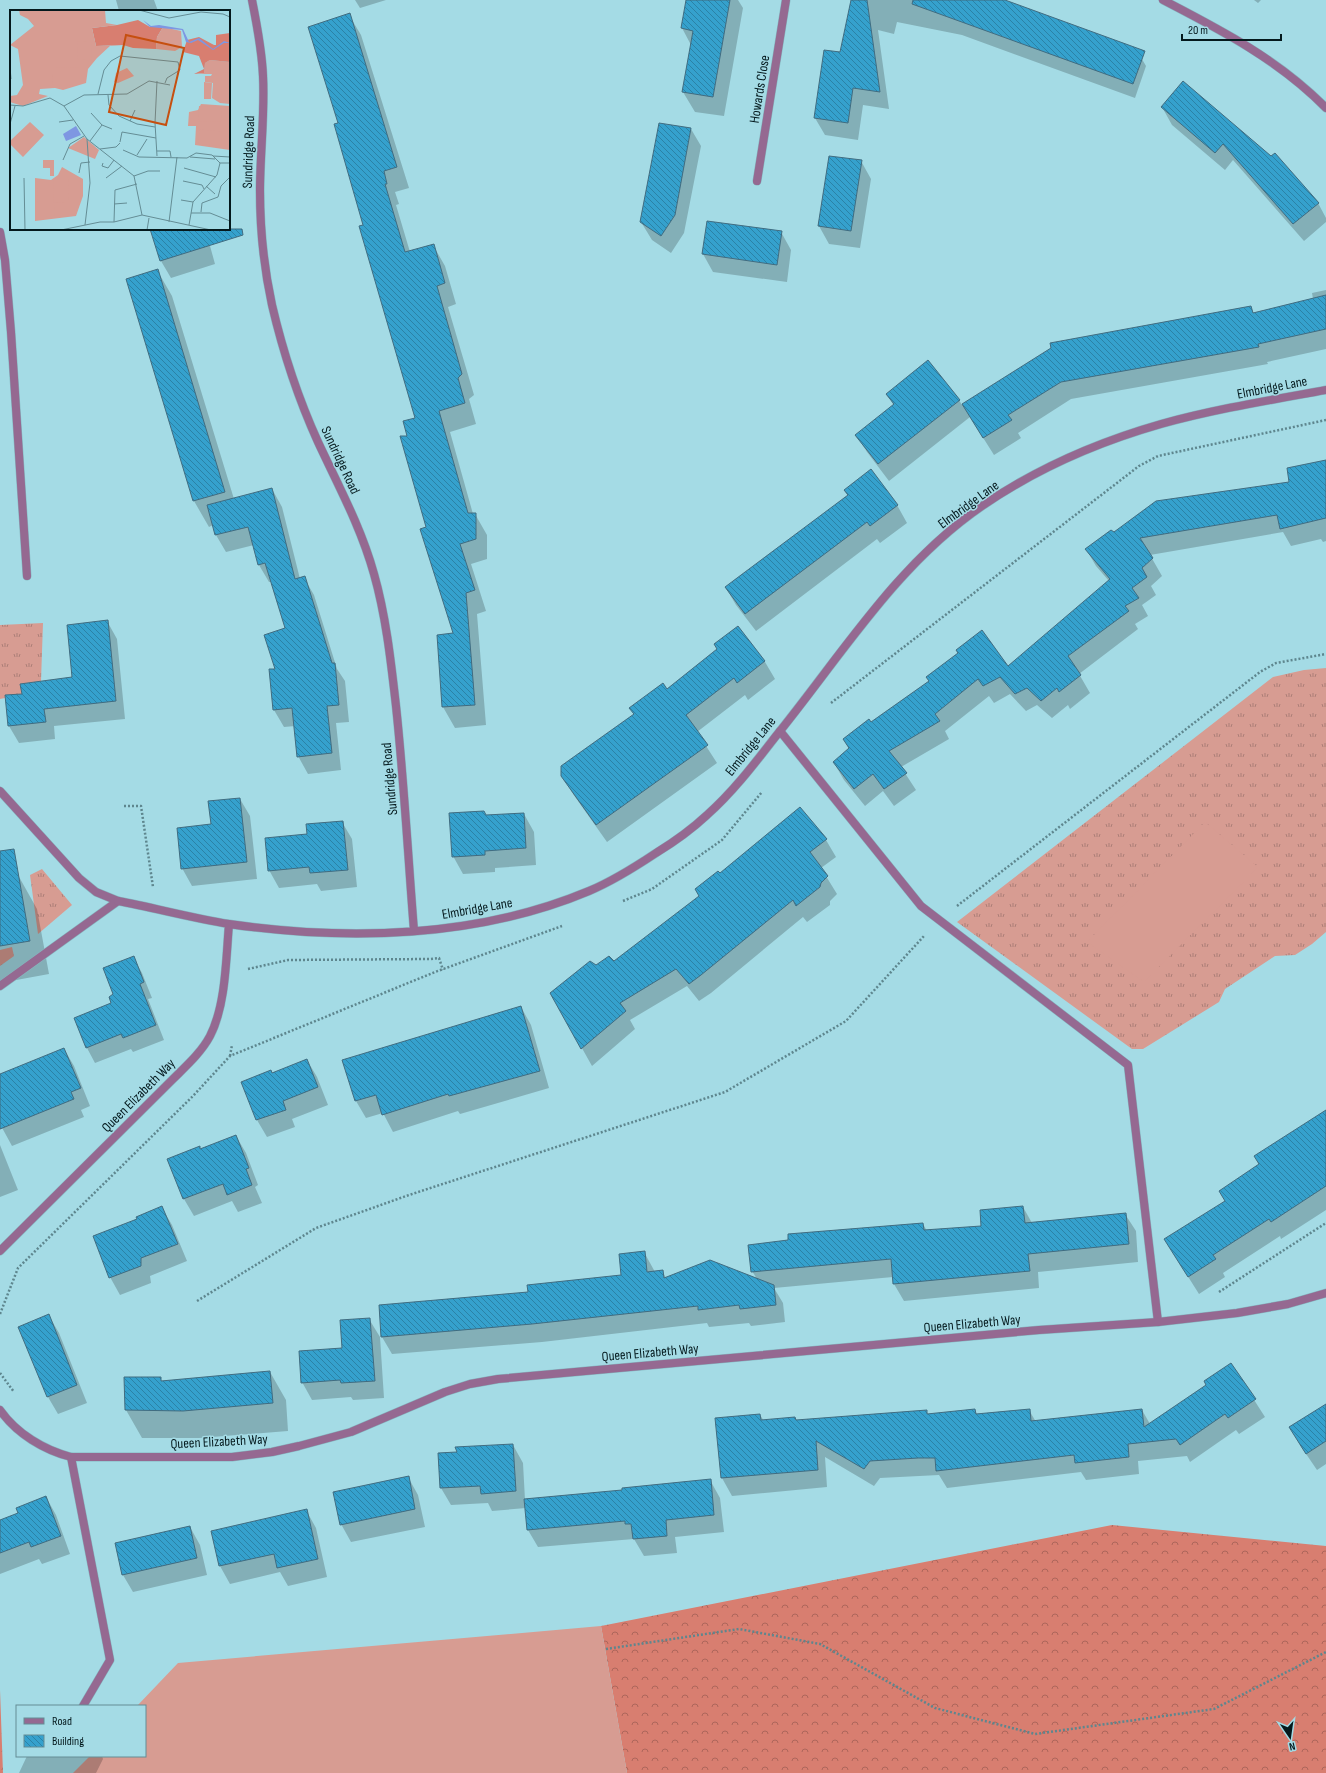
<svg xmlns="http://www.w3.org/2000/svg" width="1326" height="1773" viewBox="0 0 1326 1773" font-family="'Sofia Sans Condensed',sans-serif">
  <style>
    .grass { fill: url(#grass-tufts) }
    .forest { fill: url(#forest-crowns) }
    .pitch { fill: #d79c92 }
    .shadow { fill: #0003 }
    .building { fill: url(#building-back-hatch); stroke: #416c80 }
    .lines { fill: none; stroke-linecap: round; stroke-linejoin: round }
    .service-casing { stroke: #87b8c1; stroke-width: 9 }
    .minor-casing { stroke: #87b8c1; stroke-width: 9 }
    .path { stroke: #5e868e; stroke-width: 2.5; stroke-dasharray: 2 2; stroke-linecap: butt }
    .service { stroke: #956991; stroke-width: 8 }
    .minor { stroke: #956991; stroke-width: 8 }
    .labels { text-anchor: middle; stroke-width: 3; stroke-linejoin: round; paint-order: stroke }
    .street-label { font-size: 14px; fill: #04191d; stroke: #a4dbe5 }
    .inset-road { fill: none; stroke: #648d95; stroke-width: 1 }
    .view { fill: #c64f0f; fill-opacity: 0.15; stroke: #c64f0f; stroke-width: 2 }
    .inset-edge { fill: none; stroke: #04191d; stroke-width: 2 }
  </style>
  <defs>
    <pattern id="grass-tufts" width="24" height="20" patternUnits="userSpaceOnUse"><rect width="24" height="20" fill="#d79c92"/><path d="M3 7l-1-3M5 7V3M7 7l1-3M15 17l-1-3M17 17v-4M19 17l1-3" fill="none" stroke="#ac7e77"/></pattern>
    <pattern id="forest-crowns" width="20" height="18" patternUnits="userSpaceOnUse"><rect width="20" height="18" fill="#d87e70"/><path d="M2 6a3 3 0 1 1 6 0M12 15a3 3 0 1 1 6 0" fill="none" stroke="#ad665b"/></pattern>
    <pattern id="building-back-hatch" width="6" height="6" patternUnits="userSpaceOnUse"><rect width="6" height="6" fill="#35a1cd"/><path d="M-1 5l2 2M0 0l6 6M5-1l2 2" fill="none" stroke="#2b82a6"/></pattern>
  </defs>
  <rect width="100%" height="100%" fill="#a4dbe5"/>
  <path class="grass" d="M43,623L41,681L21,684L22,694L5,695V698L0,699V625Z
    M1326,668V932L1312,944L1295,955L1275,956L1225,989L1219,1002L1143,1049H1132L957,922L1273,677L1304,670Z
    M42,869L72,905L38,934L30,875Z
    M12,947L14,956L0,966V950Z"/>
  <path class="forest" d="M1112,1525L1326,1546V1773H627L601,1626Z
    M0,1690L3,1773H0Z"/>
  <path class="pitch" d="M1205,822L1258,867L1144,982L1087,942Z
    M601,1626L627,1773H73L90,1756H145V1706H137L178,1663Z"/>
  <path class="shadow" d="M116,0H154L158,11H119Z
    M355,0H386L360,8Z
    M687,0H738L743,8L724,116L695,112L683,92L691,45L682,28Z
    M852,0H1002L1136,49L1146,66L1135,98L962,35L897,22L894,34L878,30L889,109L863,105L858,140L825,135L815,118L841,53Z
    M1254,0H1261L1258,3Z
    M349,15L361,35L409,188L395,192L399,204L396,205L410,252L433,245L445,266L456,304L448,307L474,395L469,399L476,424L450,432L473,514H475L487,535V559L471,564L486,611L477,614L486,725L455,728L443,707L455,634L427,528L408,437L416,419L364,226L339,124Z
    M1183,83L1318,203L1326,218V222L1304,241L1233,160L1225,170L1172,125L1162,107Z
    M691,129L701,146L684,233L671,253L652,240L641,222Z
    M861,161L871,179L860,248L829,244L819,226Z
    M154,229H203L207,235L215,264L171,278L161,261L152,230Z
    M781,232L791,250L787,282L713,272L703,254Z
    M157,270L172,296L234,499L272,489L282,507L300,579L304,578L314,595L337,669L345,681L349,722L336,723L341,770L308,774L298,756L295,726L284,727L274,710L276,670L286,629L271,582H269L259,565L254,545L226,552L216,535L213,525L209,527L194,501L127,279Z
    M1326,290V349L1267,362L1268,364L1071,399L1018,433L1021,438L994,455L970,417L889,481L867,452L856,435L894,406L887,394L959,400L962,405L1052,349L1251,307L1254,314L1313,299L1312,293Z
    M1326,461V541L1323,542L1321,539L1291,546L1283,532L1150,555L1162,576L1151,586L1156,595L1142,605L1148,616L1135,624L1138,629L1079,674L1090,693L1070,709L1068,705L1052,718L1037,705L1026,711L1010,694L994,703L989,696L945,731L949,739L901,767L916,790L894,806L883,791L865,806L844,780L834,763L850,749L871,723L930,682L1007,668L1109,581L1096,566L1086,549L1114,533L1290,483Z
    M845,490L897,505L907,523L880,543L877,539L756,631L736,605L726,588L848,496Z
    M107,621L117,639L125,719L54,726L55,739L19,743L9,726L23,694L74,678Z
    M738,627L765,662L775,679L748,700L745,695L697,732L717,763L607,842L573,794L562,776L634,715L630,708L667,690L718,649Z
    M240,799L250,816L257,879L192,886L182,868L212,825Z
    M800,808L826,840L836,857L821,868L837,894L830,901V905L807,922L803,917L711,993L699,1001L687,986L630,1020L635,1029L592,1066L551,993L596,966L614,963L700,896L719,874Z
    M524,814L534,832L536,865L495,868V872L463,874L453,856L486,816Z
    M342,822L352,839L357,887L321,891L317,884L279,888L269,870L308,835Z
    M0,872L18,875L37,909L49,974L0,983Z
    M133,957L142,973L152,998L148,999L164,1040L133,1052L131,1049L95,1063L87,1048L113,1004Z
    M521,1007L531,1025L549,1088L460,1114L458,1111L393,1132L383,1113L366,1118L356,1101Z
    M64,1049L74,1066L90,1106L81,1110L84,1117L12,1146L0,1124V1090Z
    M307,1060L317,1077L328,1105L292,1119L295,1127L267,1137L257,1120L242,1083L272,1074Z
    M1326,1111V1210L1281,1239L1280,1236L1223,1273L1225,1277L1199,1294L1175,1256L1260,1165Z
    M236,1136L246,1153L258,1185L255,1187L262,1203L238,1212L232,1201L194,1216L184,1199L168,1159L199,1147L200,1150Z
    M0,1145L18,1190L0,1197Z
    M1023,1207L1032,1223L1125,1214L1136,1231L1138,1262L1038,1272L1039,1288L904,1301L894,1284L893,1277L774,1288L783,1303L785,1322L751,1326L749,1323L709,1327L707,1323L542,1342L392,1354L382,1337L529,1292L622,1276L644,1252L655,1272L662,1271L666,1278L757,1279L752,1271L923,1224L927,1231L983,1227Z
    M162,1208L172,1225L187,1261L150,1276L151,1283L120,1295L110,1277L138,1220Z
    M49,1316L59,1333L87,1403L58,1414L48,1397L20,1328Z
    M369,1319L380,1337L384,1398L353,1400L351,1397L312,1400L302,1382L343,1349Z
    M1231,1364L1265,1417L1239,1434L1236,1430L1190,1462L1187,1456L1138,1461L1139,1474L1086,1480L1081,1472L947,1488L939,1475L880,1478L874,1486L825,1457L827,1487L732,1496L722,1478L717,1419L760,1415L764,1421H796L926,1411L929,1415L975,1411L977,1415L1029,1410L1036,1422L1142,1410L1150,1424L1207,1386Z
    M270,1372L286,1400L288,1431L199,1438H142L126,1410L125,1378H160L162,1381Z
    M1326,1405V1464L1317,1470L1300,1445Z
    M513,1445L523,1463L525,1500L623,1491L710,1480L720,1498L724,1532L675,1537L677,1553L644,1556L634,1539L538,1547L528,1530L526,1508L492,1511L488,1503L451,1505L441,1488Z
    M408,1477L418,1495L425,1527L351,1542L341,1524Z
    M46,1497L56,1515L70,1554L42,1564L39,1559L0,1574V1521L20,1514Z
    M306,1510L316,1528L327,1577L288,1586L280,1572L230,1584L220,1566L212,1532Z
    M190,1527L200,1545L207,1575L133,1592L123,1575L116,1544Z
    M27,1756H102L103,1759L96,1773H19Z"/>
  <path class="building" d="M686,0H730L713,97L682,92L693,31L681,28Z
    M851,0H867L880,92L853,88L848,123L814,118L824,50L840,52Z
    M913,0H1005L1145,51L1133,84L912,4Z
    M350,13L397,167L384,171L387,184H385L405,252L434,244L445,283L437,286L462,374L458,378L465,403L439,411L468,513H476V539L460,544L475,590L466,593L475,705L442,707L437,635L453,633L420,529L426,527L400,436H407L403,421L415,418L359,226L363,225L334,124L338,123L308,27Z
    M1183,81L1271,156L1275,153L1319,203L1293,224L1223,144L1215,153L1161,107Z
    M659,123L691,128L675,215L661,236L640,222Z
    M829,156L862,160L851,231L818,226Z
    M707,221L782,231L777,265L702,254Z
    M150,229H242L243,235L160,261Z
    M158,269L225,492L193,501L126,279Z
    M1326,295V329L1258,344L1259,347L1061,382L1008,415L1012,420L983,438L962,404L1051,348L1050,343L1251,306L1253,313Z
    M928,360L960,400L878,464L855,435L894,404L886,394Z
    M1326,460V518L1280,529L1277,515L1140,538L1153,558L1142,568L1147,577L1132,588L1139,598L1125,606L1129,611L1068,656L1081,675L1059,692L1057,688L1041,701L1027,688L1015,694L1000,677L983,686L978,679L935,714L940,721L889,751L907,773L884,789L873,774L854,789L833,762L849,748L843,739L869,719L871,722L929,681L926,677L958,653L956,650L982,630L1008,666L1110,579L1085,549L1111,530L1114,532L1156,501L1289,482L1287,468Z
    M871,469L898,505L870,526L867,522L745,614L725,587L848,495L844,490Z
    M272,488L295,579L305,576L332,663H335L339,705L327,706L332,753L297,757L292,708L273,710L269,669H275L264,635L285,628L265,563L258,565L248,527L215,535L207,505Z
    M108,620L116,701L44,709L46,722L8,726L5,695L22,694L20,684L72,677L67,625Z
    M738,626L765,661L737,683L734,678L686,715L708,745L596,825L561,776V766L634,714L629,708L663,683L667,689L717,649L714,644Z
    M240,798L247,862L181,869L177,828L211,824L208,801Z
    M800,807L827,839L810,852L828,876L821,883L820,887L796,906L793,900L701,975L689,984L676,969L620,1003L626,1011L581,1049L550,993L590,961L596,965L609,956L614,961L699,896L695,889L718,871L720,873Z
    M484,811L486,815L524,813L526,848L485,851V855L452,857L449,813Z
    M343,821L348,870L310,873L309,867L268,871L265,838L307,834L306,824Z
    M14,849L30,941L0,946V851Z
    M134,956L144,982L140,984L156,1025L123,1038L121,1034L86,1048L74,1018L111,1003L109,997L113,994L103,968Z
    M521,1006L540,1071L449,1096L448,1094L382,1115L376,1095L355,1101L342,1060Z
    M64,1048L81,1088L71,1092L74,1099L0,1129V1074Z
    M307,1059L318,1087L283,1101L286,1110L256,1120L241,1082L271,1070L272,1073Z
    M1326,1110V1186L1271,1222L1269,1219L1213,1255L1216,1259L1188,1277L1164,1239L1225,1201L1219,1191L1259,1164L1254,1156Z
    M236,1135L249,1168L246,1169L252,1185L227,1195L223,1184L183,1199L167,1159L200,1146V1149Z
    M162,1206L178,1244L141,1258V1266L109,1278L93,1236L137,1219L136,1217Z
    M1023,1206L1025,1223L1126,1213L1129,1244L1028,1254L1030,1271L893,1284L891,1259L751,1272L748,1245L788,1240V1234L923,1223L924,1230L981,1226L980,1210Z
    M645,1251L647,1272L663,1270L664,1278L710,1260L774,1285L776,1305L740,1309L739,1305L698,1310V1306L532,1324L381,1337L379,1305L528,1292L527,1285L621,1275L619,1254Z
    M49,1314L77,1385L47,1397L18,1327Z
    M370,1318L375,1381L341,1383L340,1380L301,1383L299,1351L342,1348L340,1320Z
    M1231,1363L1256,1399L1228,1418L1225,1414L1180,1445L1176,1439L1128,1444L1129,1457L1075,1463L1074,1455L936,1471L935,1458H918L870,1461L864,1469L816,1441L818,1470L721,1478L715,1418L760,1414L761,1420L795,1417L796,1420L927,1410V1414L975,1409L976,1414L1030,1409L1031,1421L1142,1409L1144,1427L1206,1385L1204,1381Z
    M270,1371L273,1403L183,1411L125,1410L124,1377H161V1381Z
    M1326,1404V1441L1306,1454L1289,1427Z
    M513,1444L516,1491L481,1494L480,1486L440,1488L438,1453L457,1452L455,1447Z
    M409,1476L415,1509L340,1525L333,1492Z
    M711,1479L714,1515L666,1520L667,1536L633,1539L631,1524H625V1521L527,1530L524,1499L622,1490V1488Z
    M46,1496L61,1536L31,1547L29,1542L0,1553V1520L18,1513L16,1508Z
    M307,1509L318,1559L277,1568L274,1554L219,1566L211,1531Z
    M190,1526L197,1558L122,1575L115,1543Z"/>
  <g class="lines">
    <defs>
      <path id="service" d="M0,232L5,260L11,332L27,576
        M780,731L921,906L1128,1065L1158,1322
        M0,791L79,878L96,892L118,901
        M0,986L118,901
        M71,1457L110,1660L83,1706"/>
      <path id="minor" d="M252,0C257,25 262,50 263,76C265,114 260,153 260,191C260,229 264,268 272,305C283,352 298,398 318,442C338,485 361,527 374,574C386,616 391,662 396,706C404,781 408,856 414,931
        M1163,0C1221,30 1279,60 1326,108
        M757,181L786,0
        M118,901C155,908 192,918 229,924C348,941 477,938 589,891C613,881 635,867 656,853C674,842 692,829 707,815C733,792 755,763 776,736C841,656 896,565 982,506C1036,469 1098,442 1161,424C1215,409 1271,400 1326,390
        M0,1251L172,1080C185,1067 201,1053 210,1036C226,1005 226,958 229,924
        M0,1410C17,1434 44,1450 71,1457H232L272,1452L299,1446L351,1432L445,1392L470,1384L498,1379L1039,1330L1158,1322L1237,1313L1288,1304L1326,1293"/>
    </defs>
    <use href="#service" class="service-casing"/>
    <use href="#minor" class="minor-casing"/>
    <path class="path" d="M831,703L1139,466L1158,456L1326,420
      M124,806H141L153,887
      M623,901L652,889L722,840L762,792
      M957,906L1260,672L1276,663L1326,654
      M248,969L288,960L430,959L439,958L443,970
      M230,1056L232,1045
      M1219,1292L1326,1223
      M197,1301L316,1228L409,1195L725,1092L846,1021L924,936
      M0,1314L18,1268L193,1096L230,1056L435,972L562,926
      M0,1373L14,1392
      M606,1649L739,1629L820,1644L935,1708L1035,1734L1214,1709L1326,1652"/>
    <use href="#service" class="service"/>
    <use href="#minor" class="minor"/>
  </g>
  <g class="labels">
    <g class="street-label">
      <text transform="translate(759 89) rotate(-81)" y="5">Howards Close</text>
      <text transform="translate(248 152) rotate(-88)" y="5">Sundridge Road</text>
      <text transform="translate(1272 387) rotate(-11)" y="5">Elmbridge Lane</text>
      <text transform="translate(341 460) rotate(65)" y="5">Sundridge Road</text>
      <text transform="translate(968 504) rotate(-36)" y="5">Elmbridge Lane</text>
      <text transform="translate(750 746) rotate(-51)" y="5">Elmbridge Lane</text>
      <text transform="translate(389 779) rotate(-95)" y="5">Sundridge Road</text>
      <text transform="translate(477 908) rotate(-10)" y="5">Elmbridge Lane</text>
      <text transform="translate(138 1095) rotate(-45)" y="5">Queen Elizabeth Way</text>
      <text transform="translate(972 1323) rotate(-5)" y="5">Queen Elizabeth Way</text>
      <text transform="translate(650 1352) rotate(-5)" y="5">Queen Elizabeth Way</text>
      <text transform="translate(219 1441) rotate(-3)" y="5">Queen Elizabeth Way</text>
    </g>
  </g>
  <g transform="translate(10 10)">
    <rect width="220" height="220" fill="#a4dbe5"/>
    <path d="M200,50L220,52V94L210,93L202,88L203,73L195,72V66H201L202,64H189L194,63L195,53ZM117,58L124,66L108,73L104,72L106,63ZM74,127L89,140L85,149L58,138Z" fill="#d79c92"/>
    <path d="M128,10L140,17H153L147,27L146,39L123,38L113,35L86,36L82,18L107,15ZM220,23V52L200,50L195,53L194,63L184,64L194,59L189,46L173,42L177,30L189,27L204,35H206V25Z" fill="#d87e70"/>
    <path d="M9,0H95L96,13L107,15L82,18L86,36L113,35H101L87,48L78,59L76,73L53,80L45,78L30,79L29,84L38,86L13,96L3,93L0,92V86L7,85L13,75L8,39L0,35L24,16L18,9L10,5ZM191,94L220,96V140L185,135L186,116H178L179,102L188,100ZM52,157L73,169V186L66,206L25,211V168L41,170L48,165Z" fill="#d79c92"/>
    <path d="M153,17L171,21L172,37L165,41L146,39L147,27ZM68,31L82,32L81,50L67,49ZM46,57L69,58V74H46ZM212,62L220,63V85H211ZM26,63H42L43,75H26ZM194,72L202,73L201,89H194ZM189,96L212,97L211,112L188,111ZM20,112L34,125L13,147L0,134L1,130ZM190,119L212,122L211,136L188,134ZM33,150H44V166H40V158H33ZM58,169H70L71,190H59ZM43,170H56V192L44,193ZM27,171H41V193H28ZM26,195H44L45,208H26Z" fill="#d79c92"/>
    <path d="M133,10L141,16L149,15L173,19L179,32L189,28L203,39L214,31L220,33H214L203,40L188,30L181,33L176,32L172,20L140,17ZM66,116L71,125L56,131L53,124Z" fill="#7e97e2"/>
    <path class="inset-road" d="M129,0L159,8L191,2L213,4L220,7M0,57L1,69M147,71L145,113L147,146M88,84L94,60L101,51L110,46L168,52L170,60L157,68L155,73M98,85L99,95L109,106L127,114L145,117M0,95L13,96L40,88L54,96L77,129L124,166L132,205M54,96L74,85L117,84L139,71L160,75M81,103L92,115L102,119M120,111L125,100M49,112L63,110M0,114L5,96M80,131L92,115M110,132L112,122L146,128M90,139L106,137L110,133M113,140L129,147L177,148L186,143L202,145L210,153H220M147,141H160L161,147M127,145L137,129M203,146L220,147M180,147L205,149M53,150L60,134L74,126M93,153L92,156L98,158L104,150M174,158L206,167M69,163L71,153L80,152M124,166L138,161H150M14,168L15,220M96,168L112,156M173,171L192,175L194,179M196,176L205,184M171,190L183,192M104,194L117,193M191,202L192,193L208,187L211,176L220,167M181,203H200L220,211M132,205L201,220M104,212L105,180L127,174M159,212L167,147M75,215L80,173L77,129M179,215L183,192L207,165L210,153M51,220L90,212H104L132,205M137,220L139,208"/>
    <path class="view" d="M116,25L174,38L156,115L99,102Z"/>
    <rect width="220" height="220" class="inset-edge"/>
  </g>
  <rect x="16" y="1705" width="130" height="52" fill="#a4dbe5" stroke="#648d95"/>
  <rect x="24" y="1718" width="20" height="6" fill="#956991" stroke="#648d95"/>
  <text x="52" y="1725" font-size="12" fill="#04191d">Road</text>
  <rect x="24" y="1735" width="20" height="12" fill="url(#building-back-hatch)" stroke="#648d95"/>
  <text x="52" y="1745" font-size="12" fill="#04191d">Building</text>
  <g transform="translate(1290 1737) rotate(167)" stroke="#a4dbe5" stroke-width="3" paint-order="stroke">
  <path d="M0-3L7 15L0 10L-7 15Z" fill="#04191d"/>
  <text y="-6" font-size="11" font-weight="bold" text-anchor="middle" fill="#04191d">N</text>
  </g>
  <path d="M1182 34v6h99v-6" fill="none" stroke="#04191d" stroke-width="2"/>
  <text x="1188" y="34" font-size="12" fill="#04191d" stroke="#a4dbe5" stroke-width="3" paint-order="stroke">20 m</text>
</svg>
